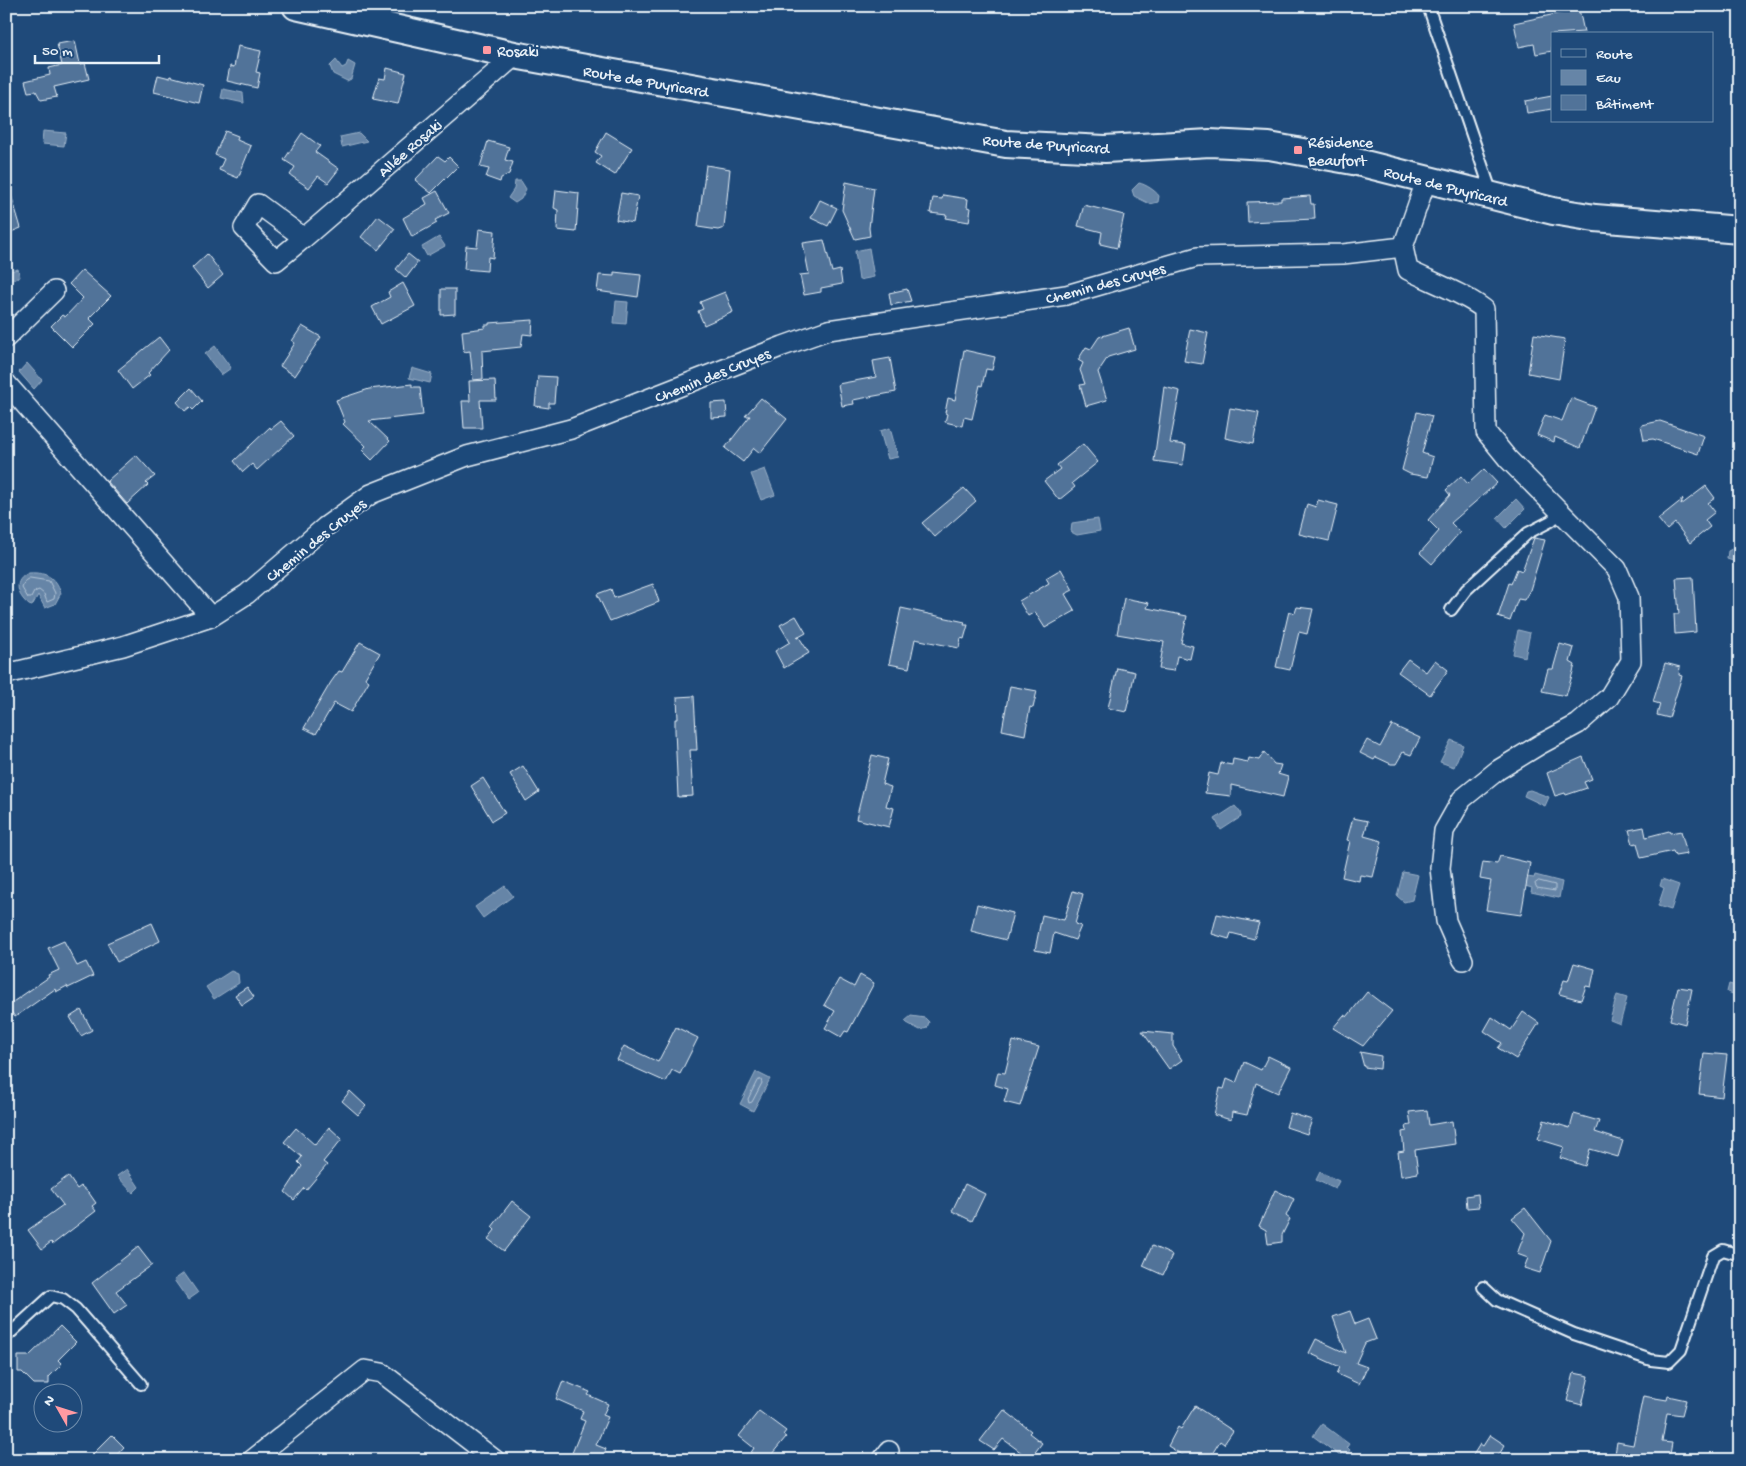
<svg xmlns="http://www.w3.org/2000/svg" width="1746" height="1466" viewBox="0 0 1746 1466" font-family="'Gochi Hand',sans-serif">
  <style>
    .water { fill: #6685a7; stroke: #9ab0c7 }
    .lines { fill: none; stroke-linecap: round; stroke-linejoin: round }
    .shore { stroke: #b4c6d8; stroke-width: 1 }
    .building { fill: #517399; stroke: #e8f1f8 }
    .lane-casing { stroke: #e8f1f8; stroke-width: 14 }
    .street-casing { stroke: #e8f1f8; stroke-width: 22 }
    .secondary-casing { stroke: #e8f1f8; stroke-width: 30 }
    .lane { stroke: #1f4a7a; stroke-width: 10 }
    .street { stroke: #1f4a7a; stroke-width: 19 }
    .secondary { stroke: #1f4a7a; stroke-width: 26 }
    .poi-dot { fill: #ff9aa2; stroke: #1f4a7a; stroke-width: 2 }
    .labels { text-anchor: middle; stroke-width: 4.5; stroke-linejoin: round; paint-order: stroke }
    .poi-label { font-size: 16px; fill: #e8f1f8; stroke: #1f4a7a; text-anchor: start }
    .street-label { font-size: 16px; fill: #e8f1f8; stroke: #1f4a7a }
  </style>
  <rect width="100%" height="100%" fill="#1f4a7a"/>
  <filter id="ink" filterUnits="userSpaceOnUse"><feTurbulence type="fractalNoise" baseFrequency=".02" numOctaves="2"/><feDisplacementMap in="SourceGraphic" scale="10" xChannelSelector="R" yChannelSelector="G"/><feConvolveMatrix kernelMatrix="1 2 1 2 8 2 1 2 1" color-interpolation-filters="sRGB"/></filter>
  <g filter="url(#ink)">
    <path class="water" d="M336,60L342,68L346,66L348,61L355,65L351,79L347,81L333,74L330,66Z
      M223,89L243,93L244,103L221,98Z
      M43,131L66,133L64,146L42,144Z
      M359,133L367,141L342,147L340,137Z
      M515,181H521L526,189L521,199L515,203L508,198L514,189Z
      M1139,183C1145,184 1156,191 1159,196L1158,202L1150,204L1134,196L1132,190Z
      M439,237L445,246L427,256L422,247Z
      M869,248L874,277L859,280L855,251Z
      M18,269L20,277L6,282V272Z
      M616,301L628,302L626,324L614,323Z
      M215,346L231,368L221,375L205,354Z
      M27,363L42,380L34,389L19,372Z
      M412,368L432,374L430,383L409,378Z
      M890,428L898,457L888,459L880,431Z
      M765,469L775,495L761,500L751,474Z
      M1516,499L1525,509L1506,528L1497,518Z
      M1098,519L1100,531L1077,535L1071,532L1072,523Z
      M1740,545V557L1733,561L1727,559L1728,551Z
      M29,573C46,572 55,577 61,593L55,604L45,608L38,595L32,606L29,605C17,595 12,580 29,573Z
      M1518,630L1530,633L1525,657L1513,654Z
      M1451,740L1463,745L1454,767L1440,762Z
      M1530,790L1549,797L1545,806L1524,796L1526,791Z
      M1235,806L1240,812L1241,817L1221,830L1215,819Z
      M1403,872L1418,875L1412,900L1404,902L1397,896Z
      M1535,875L1562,882L1559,898L1531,892L1532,888L1525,886L1527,877L1534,878Z
      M1662,879L1679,885L1671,910L1658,906L1664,888L1660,886Z
      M505,886L513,896L483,918L475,907Z
      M231,971L238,974L239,983L214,999L206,987Z
      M1729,984L1740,987V996L1727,992Z
      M1617,995L1627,998L1620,1024L1610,1020Z
      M911,1016L925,1018L929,1022L927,1028L920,1030L907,1023L905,1021Z
      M756,1072L770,1079L753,1111L740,1104Z
      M127,1169L139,1187L133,1193L117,1176Z
      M1320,1172L1339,1181L1335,1189L1316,1180Z
      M184,1273L198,1293L188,1300L174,1280Z
      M1322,1424L1349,1444L1347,1447L1350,1450L1346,1456L1342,1453L1340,1456L1313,1436Z"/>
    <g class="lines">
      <path class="shore" d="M30,578L49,581L55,593L54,599L47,602L44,594L39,590L34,592L31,598H28L22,588L25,581Z
        M1539,881L1555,885V891L1537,888L1535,884Z
        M761,1080L762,1083L752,1102L749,1103L748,1099L757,1081Z"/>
    </g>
    <path class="building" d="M1579,9L1584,32L1552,34V51L1536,54L1534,44L1519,47L1514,23Z
      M75,41L80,64L85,63L89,79L54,87L57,97L41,100L36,91L28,92L25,81L50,75L49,68L62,65L57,44Z
      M238,46L261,51L256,72L260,73L257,88L227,81L230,66L234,67Z
      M387,68L406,73L398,104L373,99L379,78L385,79Z
      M158,75L170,78V76L203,85L199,103L154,92Z
      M1552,96V109L1527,113L1525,101Z
      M225,131L238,136L237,140L251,146L238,178L219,170L224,159L215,155Z
      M606,132L632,148L615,175L596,163L601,156L595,152Z
      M302,133L320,146L315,152L339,169L328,183L318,176L309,188L290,175L295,167L284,160Z
      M488,141L509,147L505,160L513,162L509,174L501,178L500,182L486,177L489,169L480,167Z
      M438,156L445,161L449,157L458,166L431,193L415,180Z
      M706,165L730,169L724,228L718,230L698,227Z
      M846,182L874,188L869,228L870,236L855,239L842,210Z
      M556,190L579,193L576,232L557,230L558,210L554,208Z
      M6,191H10L21,228L6,234Z
      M437,191L449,213L435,220L437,223L412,237L403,218L427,204L424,198Z
      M621,193L638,196L633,223L616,220Z
      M943,195L968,199L967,207L971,208L969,222L946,218L947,215L930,213L933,198L942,199Z
      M1310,196L1311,204H1314L1315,219L1248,222L1247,202L1281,201V198Z
      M820,200L837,208L828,226L811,218Z
      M1084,205L1124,215L1117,248L1100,244L1102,232L1078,226Z
      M378,216L395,229L378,250L361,237Z
      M479,229L495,231L493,258L488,257L487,271L464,269L466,246L477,247Z
      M824,240L832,272L840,270L842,284L821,288V292L804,295L800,275L809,274L803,243Z
      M207,254L223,275L208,288L192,268Z
      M408,254L418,262L406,278L396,269Z
      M82,270L111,296L89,318L95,324L72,347L51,326L62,315L65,317L83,298L69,284Z
      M614,272L641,275L638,297L597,291L599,275L614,276Z
      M403,283L415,306L381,324L372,307L390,297L388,292Z
      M441,289H455V314L441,315Z
      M907,289L911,301L891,305L889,293Z
      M725,292L733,312L704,325L698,311L703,309L700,302Z
      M533,320L532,335L523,334L521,347L482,351L483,379L473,380L470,351L464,352L462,331L485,328V325H489V323Z
      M302,326L321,337L295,376L280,366L295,343L292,341Z
      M1129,328L1135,349L1108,357L1098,372L1107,400L1086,406L1080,385L1085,384L1080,370L1083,363L1078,360L1086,347L1091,349L1099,337Z
      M1190,329L1208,333L1202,364L1184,361Z
      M1534,334L1565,339L1559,379L1528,373Z
      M159,337L169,350L148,373L150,375L132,389L118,370Z
      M964,350L995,357L992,370L986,369L982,386L980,385L972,419L964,417L962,426L945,422L947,414L945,413L948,398L955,400Z
      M890,358L896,392L853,400L854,404L842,406L838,384L876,377L873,361Z
      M538,376L556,377L554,403H549V408L535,406Z
      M495,380L496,400H480L482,428H464L462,401H470L469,381Z
      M412,384V387H420L423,415L369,421L390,441L372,460L362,450L366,446L343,424L345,422L336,400L369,389Z
      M1164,387L1180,391L1170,443L1186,445L1183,465L1154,461Z
      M191,388L202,401L193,410L190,407L185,411L177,402Z
      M761,398L787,419L760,453L754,448L743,462L725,448L750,416H745Z
      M1571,398L1595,407L1580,448L1555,437L1554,442L1537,435L1545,415L1562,421Z
      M726,402L727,417L711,418V403Z
      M1230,408L1259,413L1253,444L1225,438Z
      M1417,412L1432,416L1422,453L1433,457L1428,477L1410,474L1402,470Z
      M281,421L294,436L257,470L252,464L243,472L234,461L270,427L271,429Z
      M1660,421L1704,436L1698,454L1653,439L1644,440L1641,425Z
      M1083,444L1098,462L1072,483L1075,487L1059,500L1044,481L1060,469L1057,465Z
      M136,455L155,476L146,483L148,485L127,504L107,481Z
      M1484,469L1497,483L1451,523L1460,532L1432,564L1420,553L1439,531L1428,520L1450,495L1446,490L1461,476L1468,484Z
      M1706,486L1715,498L1708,503L1715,512L1705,520L1710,527L1690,543L1675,523L1667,530L1658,519L1683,499L1681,505Z
      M964,488L976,501L935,537L922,523Z
      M1318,500L1338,505L1329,541L1299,534L1307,504L1316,507Z
      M1534,538L1545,540L1530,590L1524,600L1518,599L1510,621L1498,617L1509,583L1511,584L1517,569L1522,571Z
      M1061,569L1073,590L1065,594L1075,611L1045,628L1035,612L1028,616L1019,601L1049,583L1046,578Z
      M1693,577L1696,632L1675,634L1674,614H1679L1676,578Z
      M653,584L659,602L610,621L597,594L611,589L614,598Z
      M1124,598L1149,603L1147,608L1187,616L1181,643L1193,646L1190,659L1177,656L1174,671L1159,669L1164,642L1117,634Z
      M1297,607L1313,609L1307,634L1299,632L1290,670L1276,667L1289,611L1295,613Z
      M901,608L965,622L964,625H968L964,639L961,638L959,648L915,639L909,668L889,664Z
      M796,616L806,633L797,638L799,637L809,653L784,668L775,651L790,642L780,625Z
      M360,642L380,653L365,678L369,681L351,712L334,703L316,734L304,728L331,682L339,671L342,672Z
      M1560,644L1574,648L1570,662L1575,665L1566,696L1542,691L1548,669H1553Z
      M1408,659L1426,672L1435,660L1448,670L1430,695L1398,672Z
      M1665,663L1680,667L1679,675L1682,676L1669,718L1657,715L1660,704L1653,702Z
      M1117,668L1135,672L1126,712L1108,708Z
      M1010,686L1037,691L1033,708L1030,707L1025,735L1002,730Z
      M694,696L697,750H690L693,796L678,797L675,730V719H678L677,697Z
      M1392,725L1420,738L1411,755L1403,752L1396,764H1391L1376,757L1374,760L1360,753L1367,740L1380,747Z
      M1264,752L1274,764L1281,765L1278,774L1288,777L1283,797L1231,785V796L1205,793L1209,773L1218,775L1221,763L1232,765L1233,759L1248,762L1249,758L1259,760Z
      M872,755L888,759L882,784L891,787L886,806L894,808L889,827L856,819Z
      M1583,757L1592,779L1584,782L1587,788L1566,795L1565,793L1555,796L1547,773Z
      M523,766L539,792L526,801L510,774Z
      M483,778L505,813L492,821L471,786Z
      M1353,818L1368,821L1364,836L1382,841L1373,877L1360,875L1359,881L1342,877L1350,841L1347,840Z
      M1644,827L1646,837L1669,831L1670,833L1681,831L1687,854L1675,856L1673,851L1641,858L1637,843L1633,844L1629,830Z
      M1500,856L1530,863L1521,915L1486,910L1491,881L1480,879L1483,862L1497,864Z
      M1073,891L1083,894L1075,924L1081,926L1075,940L1054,933L1050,953L1035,950L1042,915L1064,920Z
      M977,904L1013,913L1006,940L971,931Z
      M1217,914L1259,923L1254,939L1231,933L1229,939L1212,934Z
      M152,923L160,941L117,962L107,943Z
      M64,941L77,966L86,962L93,976L68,988L67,986L56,992L55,989L15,1017L7,1006L49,977L48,975L59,970L48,948Z
      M1574,963L1595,969L1591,987L1586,986L1581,1000L1559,994L1564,980L1568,981Z
      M860,975L874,983L848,1032L845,1031L841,1037L825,1028L835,1011L824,1005L839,979L854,987Z
      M247,987L254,997L242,1005L235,995Z
      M1678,987L1692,989L1685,1024L1670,1020Z
      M1367,992L1392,1011L1363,1046L1333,1028L1344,1015L1347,1017Z
      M81,1010L92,1030L81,1036L70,1017Z
      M1523,1012L1539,1023L1516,1059L1498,1048L1502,1043L1484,1031L1492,1017L1511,1030Z
      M676,1027L698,1038L680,1074L672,1070L666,1082L617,1060L624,1046L658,1062Z
      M1142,1031L1173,1034V1046L1182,1060L1169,1069Z
      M1013,1041L1039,1047L1020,1106L1004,1102L1008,1089L995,1085L998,1072L1005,1073Z
      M1360,1052L1381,1056L1380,1069L1364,1067Z
      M1704,1053L1727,1055L1722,1097L1699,1094Z
      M1268,1056L1291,1067L1278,1093L1256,1083L1247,1115L1232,1112L1231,1120L1214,1115L1220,1088L1224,1089L1227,1079L1236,1083L1244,1062L1261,1070Z
      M350,1091L366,1106L358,1115L342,1101Z
      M1427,1110L1429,1125L1452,1121L1455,1144L1415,1150L1418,1173L1401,1176L1398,1152L1404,1151L1402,1132L1407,1131L1406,1126L1411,1125L1409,1112Z
      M1290,1113L1312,1120L1307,1134L1286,1127Z
      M1574,1114L1599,1121L1595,1132L1623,1141L1618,1157L1590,1149L1585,1166L1560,1158L1564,1147L1538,1139L1544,1120L1570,1128Z
      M329,1127L342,1139L323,1162L327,1165L306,1190L304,1188L294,1200L285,1192L302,1166L298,1162L302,1157L284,1142L296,1128L315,1145Z
      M68,1176L77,1189L81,1186L89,1193L96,1203L92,1206L96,1211L53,1244L51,1242L42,1249L28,1230L63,1205L51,1189Z
      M965,1184L985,1194L972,1221L952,1211Z
      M1275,1190L1294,1199L1286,1216L1290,1219L1282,1235V1242L1268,1244L1266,1230L1259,1226Z
      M1478,1194L1479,1207L1467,1208L1466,1196Z
      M512,1201L531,1216L504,1251L488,1239L495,1230L492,1227Z
      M1525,1208L1551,1241L1540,1273L1524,1268L1528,1258L1517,1254L1525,1233L1512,1218Z
      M1152,1246L1172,1255L1163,1275L1143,1266Z
      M138,1247L152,1265L116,1291L127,1305L114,1314L92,1283Z
      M1350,1311L1355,1324L1368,1319L1376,1339L1365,1343L1356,1363L1367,1367L1359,1384L1337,1374L1340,1367L1309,1353L1316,1339L1346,1353L1333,1317Z
      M60,1326L76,1342L58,1360L62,1364L49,1377V1384H34L22,1372H18V1356H29Z
      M1574,1373L1589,1376L1582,1405L1567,1401Z
      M563,1381L590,1392L588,1395L608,1404L603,1415L608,1417L596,1445L606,1449L602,1460H588L572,1453L585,1421L580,1419L583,1411L556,1399Z
      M1643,1396L1667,1400L1668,1396L1686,1400L1682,1415L1667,1413L1662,1442L1672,1443L1669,1460H1614L1617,1442L1633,1445Z
      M1195,1406L1233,1431L1224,1444L1220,1441L1209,1459L1200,1454L1197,1460H1190L1168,1446L1178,1427L1181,1429Z
      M1004,1410L1031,1431L1029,1433L1042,1443L1030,1459L1003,1439L994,1450L980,1441Z
      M759,1411L786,1431L783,1435L786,1437L767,1460H746L754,1448L739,1436Z
      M112,1435L124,1447L112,1460H87Z
      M1490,1435L1505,1445L1498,1456L1504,1460H1470L1480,1444L1483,1446Z"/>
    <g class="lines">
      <defs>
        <path id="lane" d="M1428,6L1492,194
          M1451,610L1466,590L1528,533L1551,521L1561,512
          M1483,1287L1497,1300L1574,1334L1651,1360L1669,1362L1681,1350L1713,1256L1723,1250L1740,1255
          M6,1337L51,1296L63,1299L76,1309L141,1384"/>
        <path id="street" d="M304,238L258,204L244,228L276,261L304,238L509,61L514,55
          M1403,247L1408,270C1434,283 1461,292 1484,309L1486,432L1508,459L1617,569L1629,597L1631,661L1609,697L1578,724L1539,745L1498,770L1462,799L1444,831L1440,868L1446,921L1463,960
          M6,338L54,291
          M6,383L211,617
          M6,674L123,646L211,617L247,594L325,527L371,494L467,456L571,429L783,346L828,330L1066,295L1197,257L1343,254L1403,247L1426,181
          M252,1460L365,1370L382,1373L495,1460
          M882,1460L889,1451"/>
        <path id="secondary" d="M296,6L514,55L1006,144L1105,149L1210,143L1269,146L1353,161L1553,211L1595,218L1740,230"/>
      </defs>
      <use href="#lane" class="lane-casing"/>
      <use href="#street" class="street-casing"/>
      <use href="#secondary" class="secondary-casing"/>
      <use href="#lane" class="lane"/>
      <use href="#street" class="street"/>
      <use href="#secondary" class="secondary"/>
    </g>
  </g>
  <g class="poi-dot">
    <rect x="482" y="45" width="10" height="10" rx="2.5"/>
    <rect x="1293" y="145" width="10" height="10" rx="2.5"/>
  </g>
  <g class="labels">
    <g class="poi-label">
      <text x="497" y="56">Rosaki</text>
      <text x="1308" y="147">Résidence<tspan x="1308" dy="18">Beaufort</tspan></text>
    </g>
    <g class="street-label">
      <text transform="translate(646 80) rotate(10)" y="6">Route de Puyricard</text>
      <text transform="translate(1046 143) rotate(4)" y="6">Route de Puyricard</text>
      <text transform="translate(409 147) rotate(-41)" y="6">Allée Rosaki</text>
      <text transform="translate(1446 185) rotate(14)" y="6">Route de Puyricard</text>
      <text transform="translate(1105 282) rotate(-15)" y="6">Chemin des Cruyes</text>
      <text transform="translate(712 374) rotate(-22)" y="6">Chemin des Cruyes</text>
      <text transform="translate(315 539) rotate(-39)" y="6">Chemin des Cruyes</text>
    </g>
  </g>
  <rect width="1746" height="1466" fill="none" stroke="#1f4a7a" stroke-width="25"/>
  <rect x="12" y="12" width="1721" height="1441" fill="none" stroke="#e8f1f8" stroke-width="2" filter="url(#ink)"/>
  <rect x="1551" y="32" width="162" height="90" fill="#1f4a7a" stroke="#6f8dac"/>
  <rect x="1561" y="49" width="25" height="8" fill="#1f4a7a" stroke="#6f8dac"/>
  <text x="1596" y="58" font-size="15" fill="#e8f1f8">Route</text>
  <rect x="1561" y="70" width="25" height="15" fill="#6685a7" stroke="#6f8dac"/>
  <text x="1596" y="82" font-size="15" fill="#e8f1f8">Eau</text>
  <rect x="1561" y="95" width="25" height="15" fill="#517399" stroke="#6f8dac"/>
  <text x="1596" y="108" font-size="15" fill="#e8f1f8">Bâtiment</text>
  <g transform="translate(58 1408) rotate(309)"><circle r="24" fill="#1f4a7a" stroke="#6f8dac"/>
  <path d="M0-4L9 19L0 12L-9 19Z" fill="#ff9aa2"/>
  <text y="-8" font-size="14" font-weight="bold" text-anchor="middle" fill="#e8f1f8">N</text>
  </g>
  <path d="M35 55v8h124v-8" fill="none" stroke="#e8f1f8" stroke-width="2.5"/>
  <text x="42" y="55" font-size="15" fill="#e8f1f8" stroke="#1f4a7a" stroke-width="4" paint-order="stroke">50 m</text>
</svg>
